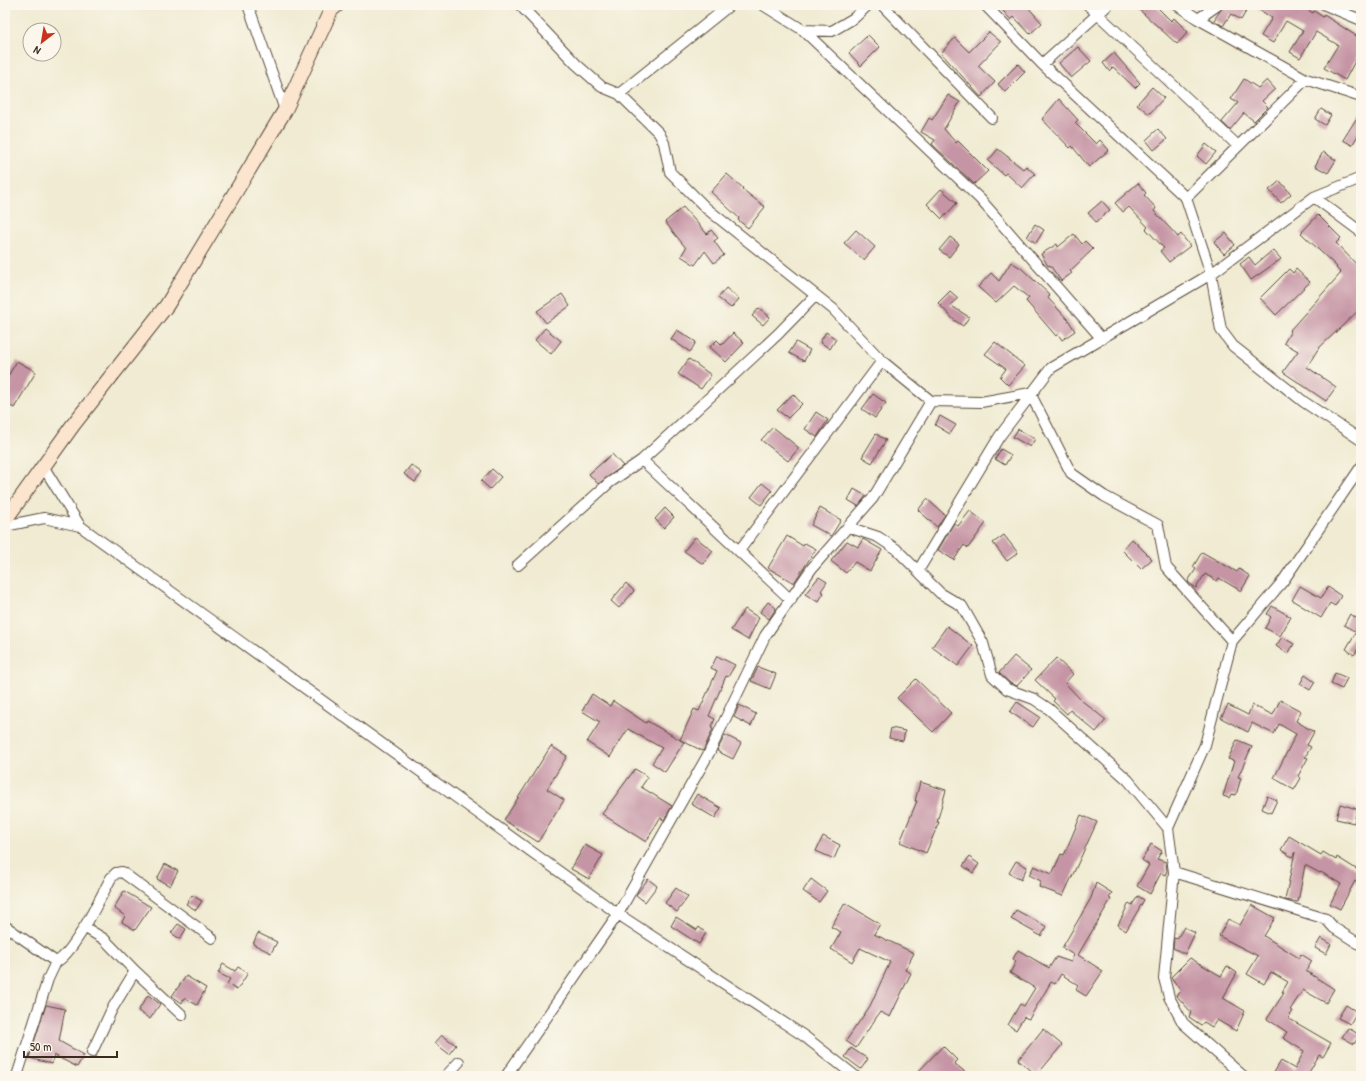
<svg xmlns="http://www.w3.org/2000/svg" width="1366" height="1081" viewBox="0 0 1366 1081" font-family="'Patrick Hand',sans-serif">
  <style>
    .building { fill: #c695a5 }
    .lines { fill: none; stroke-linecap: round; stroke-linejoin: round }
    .street-casing { stroke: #564739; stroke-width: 12 }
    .secondary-casing { stroke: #564739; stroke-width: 16 }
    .street { stroke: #fff; stroke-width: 10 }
    .secondary { stroke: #fce5cf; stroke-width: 14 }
  </style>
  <rect width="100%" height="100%" fill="#fbf7ec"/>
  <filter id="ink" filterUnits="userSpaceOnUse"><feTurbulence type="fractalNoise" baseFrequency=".025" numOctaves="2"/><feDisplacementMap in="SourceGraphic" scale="8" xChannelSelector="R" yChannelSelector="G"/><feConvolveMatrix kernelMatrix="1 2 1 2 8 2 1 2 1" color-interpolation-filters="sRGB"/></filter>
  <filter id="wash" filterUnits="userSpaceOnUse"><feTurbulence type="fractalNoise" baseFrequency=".012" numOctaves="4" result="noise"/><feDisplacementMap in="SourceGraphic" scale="16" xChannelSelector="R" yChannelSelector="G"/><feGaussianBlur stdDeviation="0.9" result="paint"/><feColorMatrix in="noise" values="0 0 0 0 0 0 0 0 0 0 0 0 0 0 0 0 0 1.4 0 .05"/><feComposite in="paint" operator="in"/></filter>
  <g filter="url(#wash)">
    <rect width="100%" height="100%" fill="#f0ebd2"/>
    <g id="blocks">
      <path class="building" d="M998,5H1026L1042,23L1030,34L1014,17L1011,20Z
        M1134,5H1155L1171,21L1174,18L1188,32L1177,44Z
        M1224,5H1243L1248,8L1241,20L1231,14L1223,26L1214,20Z
        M1252,5H1299L1313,13L1314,11L1323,17L1324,15L1361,39V50L1345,80L1324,68L1338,45L1316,32L1300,58L1290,52L1303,31L1286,21L1273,43L1261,36L1272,18Z
        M989,32L1001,42L978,66L995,82L981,97L941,53L955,38L969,52Z
        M868,35L880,47L861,66L849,53Z
        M1078,47L1091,61L1071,78L1059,63Z
        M1114,53L1140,83L1135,88L1113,67L1109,71L1103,63Z
        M1018,64L1025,72L1005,92L998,84Z
        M1244,79L1258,88L1267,80L1275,89L1262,101L1268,107L1254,121L1244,113L1230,130L1222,122L1238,103L1231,99Z
        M1152,87L1164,98L1149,114L1137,104Z
        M948,95L960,102L944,129L956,143L958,141L988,171L974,184L932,144L935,140L921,132L929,118L932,120Z
        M1059,99L1078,120L1075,123L1096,144L1100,140L1109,150L1089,167L1072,146L1070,148L1042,119Z
        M1321,109L1331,115L1325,125L1315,119Z
        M1361,111V131L1352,145L1343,140Z
        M1158,129L1167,139L1154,150L1146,140Z
        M1206,144L1216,152L1206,164L1197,156Z
        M998,149L1023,169L1026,166L1035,174L1022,188L1006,173L1004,175L988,161Z
        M1323,152L1336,160L1328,173L1315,166Z
        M727,174L743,188L742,189L765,207L748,228L738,220L739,218L711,192Z
        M1280,181L1291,194L1281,203L1269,190Z
        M1138,183L1146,193L1144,195L1156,208L1154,211L1178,237L1181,234L1190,246L1169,262L1160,251L1164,248L1146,229L1148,227L1129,207L1123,212L1115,203Z
        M941,189L957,203L942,219L927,204Z
        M1102,201L1110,210L1096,222L1088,213Z
        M683,207L707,234L711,230L718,238L714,241L724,255L714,263L705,251L695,265L681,256L686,248L665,222Z
        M1318,215L1341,238L1336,243L1361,269V308L1318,349L1307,367L1336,387L1326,401L1283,372L1298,351L1284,343L1291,331L1290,330L1341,273L1336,268L1337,267L1301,233Z
        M1035,224L1044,230L1036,243L1027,237Z
        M856,230L875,247L864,260L844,243Z
        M1226,233L1235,245L1224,254L1214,242Z
        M1074,234L1082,244L1085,241L1093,249L1070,271L1072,273L1061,281L1050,265L1048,266L1041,254L1057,244L1058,247Z
        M950,237L959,244L949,257L939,250Z
        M1273,250L1281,259L1251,280L1240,264L1249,257L1255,265Z
        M1011,262L1021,268L1050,295L1048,298L1069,321L1075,331L1062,340L1058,334L1056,336L1026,301L1029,298L1014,286L996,303L978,287L991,273L999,281Z
        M1289,269L1293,273L1296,269L1310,282L1276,315L1260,298Z
        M726,288L739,299L731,308L718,298Z
        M950,291L958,298L950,305L969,317L963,326L954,320L938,303Z
        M562,294L570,306L546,323L537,311Z
        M759,308L770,317L763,325L752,316Z
        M545,328L561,341L551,354L535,340Z
        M677,330L696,342L690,352L671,339Z
        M826,332L836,339L830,349L820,342Z
        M733,333L744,343L726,362L710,347L717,340L722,345Z
        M796,342L810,350L804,361L789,353Z
        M995,342L1025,366L1008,385L1000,377L1006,369L985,354Z
        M689,359L711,375L701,389L678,374Z
        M17,361L36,372L14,408L5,403V381Z
        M793,394L802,404L788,418L777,410Z
        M873,394L886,403L875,418L862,409Z
        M816,412L828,420L817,437L805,429Z
        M940,416L956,425L950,434L935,425Z
        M773,427L799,448L788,461L761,440Z
        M1018,429L1035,439L1030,447L1013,437Z
        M876,434L886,440L872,463L862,457Z
        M1001,449L1011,455L1005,465L995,459Z
        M612,454L623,466L598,484L589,474Z
        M411,465L422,473L415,482L404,474Z
        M492,469L501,477L490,489L481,481Z
        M762,483L772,491L761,505L751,497Z
        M854,489L866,496L858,506L848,500Z
        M927,499L945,515L937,527L918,510Z
        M665,508L674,517L664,528L655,519Z
        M820,508L841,520L831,536L811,525Z
        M970,511L986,523L968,548L964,545L954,560L938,550L954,523L958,526Z
        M1004,535L1018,553L1007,561L993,543Z
        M787,536L803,546L805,543L816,549L794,583L768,568Z
        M695,537L713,551L703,564L684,551Z
        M863,539L882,550L870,571L855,562L846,573L831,561L847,541L858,547Z
        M1132,539L1152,559L1141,569L1122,550Z
        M1202,552L1237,572L1239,569L1250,576L1241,591L1219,578L1217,581L1205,574L1196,588L1189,583L1188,581L1196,569L1193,567Z
        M819,577L827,582L821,591L824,593L818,602L805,594Z
        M626,583L634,591L619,608L611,601Z
        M1300,586L1321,598L1328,587L1341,596L1335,606L1330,603L1321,618L1292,600Z
        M768,602L776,608L769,619L760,612Z
        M1272,606L1291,617L1280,636L1265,628L1271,617L1267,614Z
        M745,609L759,618L748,640L731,630Z
        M1350,614L1361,621V644L1354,655L1346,649L1356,632L1344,625Z
        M947,626L973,646L958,666L932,647Z
        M1282,637L1294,644L1288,654L1276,646Z
        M717,656L735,665L728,677L726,676L709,716L715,719L711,728L713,729L703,751L680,740L694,709L699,711L717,671L711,668Z
        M1014,656L1031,670L1017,686L1010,683L999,673Z
        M1056,658L1073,674L1065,683L1081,700L1106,720L1096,732L1070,710L1067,714L1053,701L1055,699L1035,680Z
        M758,667L776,674L770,689L751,681Z
        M1335,673L1347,678L1342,689L1331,684Z
        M1305,675L1315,682L1310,690L1300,684Z
        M916,679L951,713L933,732L897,698Z
        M592,694L610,706L613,701L646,723L647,721L684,742L665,772L652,763L662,748L628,729L610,757L587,742L600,722L582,711Z
        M1280,700L1301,711L1296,721L1314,732L1307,745L1311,747L1305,757L1308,758L1298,776L1301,778L1294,790L1274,778L1296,734L1279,724L1274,734L1252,723L1248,732L1221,718L1228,705L1248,715L1252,705L1273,715Z
        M1017,702L1040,717L1033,727L1010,712Z
        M739,705L756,714L751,726L734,717Z
        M891,728L905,731L903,741L889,738Z
        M725,735L741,743L733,759L717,751Z
        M1237,740L1252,746L1238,777L1241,778L1236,795L1231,794L1229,798L1223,796L1234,761L1228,759Z
        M551,746L567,756L547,789L564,800L538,842L504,820Z
        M635,769L648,777L641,787L672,806L664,820L660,818L646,842L602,814Z
        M920,782L946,790L937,822H939L926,853L900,842L917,801H915Z
        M697,794L721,808L715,818L691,804Z
        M1267,796L1277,800L1271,813L1262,809Z
        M1340,804L1357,809L1354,823L1336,819Z
        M1081,815L1097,822L1063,896L1039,887L1041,881L1029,875L1034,866L1052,874L1061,854L1064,855Z
        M823,836L840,845L834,859L816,851Z
        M1289,836L1321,855L1323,852L1336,860L1337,857L1361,872V885L1355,881L1340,909L1330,904L1341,884L1321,872L1320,873L1305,865L1298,902L1285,900L1295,852L1292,857L1281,850Z
        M1151,844L1162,851L1157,859L1166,862L1167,871L1165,875L1161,873L1150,894L1137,886L1149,865L1142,860Z
        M585,845L603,855L589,879L571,869Z
        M969,857L979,864L973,873L963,866Z
        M1016,861L1027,867L1021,880L1009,873Z
        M165,864L178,871L170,886L157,879Z
        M648,879L657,886L645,902L636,895Z
        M811,879L827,891L819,902L803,891Z
        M1096,883L1112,893L1109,898L1111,899L1078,955L1103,971L1086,996L1076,990L1078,985L1061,974L1055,984L1051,982L1029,1019L1024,1017L1016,1030L1008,1025L1020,1004L1024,1006L1035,988L1010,973L1016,961L1013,959L1018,950L1049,968L1056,957L1071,962L1074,955L1062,948L1091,898Z
        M676,888L688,897L677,912L665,903Z
        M124,891L151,907L135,930L122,922L125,916L114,908Z
        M192,895L202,901L196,910L186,904Z
        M1138,896L1144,900L1126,931L1118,925L1129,903L1132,905Z
        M845,903L880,924L874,934L914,953L905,970L911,973L890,1017L880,1012L856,1048L846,1041L870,1006L890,962L860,948L852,962L831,949L841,932L831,927Z
        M1252,905L1275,918L1264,936L1299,958L1301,954L1312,961L1306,971L1334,989L1326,1003L1303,990L1290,1010L1293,1011L1288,1018L1331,1043L1323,1057L1319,1055L1307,1076H1272L1281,1061L1295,1069L1304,1051L1283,1038L1287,1032L1267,1019L1284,993L1282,992L1288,982L1271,972L1264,984L1247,974L1258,956L1219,936L1228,919L1240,925Z
        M1016,910L1047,927L1041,936L1011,919Z
        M676,917L697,930L699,927L706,933L699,944L671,926Z
        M178,924L186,929L180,939L171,933Z
        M1184,927L1195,933L1185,954L1173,948L1174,938L1177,939Z
        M258,933L277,942L271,953L253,944Z
        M1321,938L1331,944L1326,954L1315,948Z
        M1190,958L1221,976L1227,966L1237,973L1223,998L1245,1011L1236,1031L1217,1020L1212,1027L1204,1022L1201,1025L1189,1017L1191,1012L1176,995L1181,991L1171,977Z
        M223,964L235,971L238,967L248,973L237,990L227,984L230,979L218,973Z
        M186,976L206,988L197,1005L184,998L182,1003L172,996Z
        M148,995L160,1004L150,1019L138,1011Z
        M46,1005L65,1009L59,1041L84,1055L77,1067L54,1055L52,1064L29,1058Z
        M1346,1005L1357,1012L1350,1024L1338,1018Z
        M1348,1028L1360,1035L1354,1044L1342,1037Z
        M1043,1029L1062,1045L1037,1075L1018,1060Z
        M442,1035L456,1045L449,1054L435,1043Z
        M943,1046L957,1060L954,1063L970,1076H914Z
        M851,1048L868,1059L861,1069L845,1057Z"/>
    </g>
  </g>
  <g filter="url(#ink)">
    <use href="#blocks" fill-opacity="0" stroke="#564739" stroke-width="1"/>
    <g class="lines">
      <defs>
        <path id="street" d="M248,5L285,110
          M520,5L576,64L602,87L619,94L730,5
          M763,5L803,30L832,31L854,18L868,5
          M882,5L992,118
          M985,5L1042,64L1186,198L1211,274L1221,330L1233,346L1304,402L1361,440
          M1088,5L1238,146
          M1177,5L1198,19L1306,79L1361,97
          M1325,5L1361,20
          M1198,19L1218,5
          M803,30L980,199L1102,339
          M1042,64L1108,5
          M619,94L659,133L664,143L670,172L706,208L833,309L882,361L931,401
          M1314,197L1361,232
          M1186,198L1306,79
          M642,460L791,600
          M43,466L80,526
          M5,526L44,518L80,526L618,914L804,1036L855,1076
          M848,527L878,537L896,549L918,571L999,437L1051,368L1211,274L1314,197L1361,178
          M739,551L882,361
          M518,565L609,483L642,460L778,334L815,296
          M918,571L940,593L962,606L983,643L992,675L1007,689L1034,699L1049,709L1128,780L1168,828L1174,872L1164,978L1169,997L1183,1023L1243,1076
          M1168,828L1205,745L1232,641L1283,581L1361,467
          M1174,872L1326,919L1334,928L1361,945
          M5,926L56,962L48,979L17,1076
          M84,927L104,939L135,971L182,1015
          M56,962C74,953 100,898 111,878L116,873L122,872L212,938
          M92,1052L112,1009L135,971
          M446,1076L459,1062
          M506,1076L618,914L709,753L765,636L812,568L873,498L931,401L981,402L1030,393L1071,473L1104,496L1158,525L1166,567L1232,641"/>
        <path id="secondary" d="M5,520L73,425L167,305L285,110L331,10L337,5"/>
      </defs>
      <use href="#street" class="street-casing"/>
      <use href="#secondary" class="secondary-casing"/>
      <use href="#street" class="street"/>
      <use href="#secondary" class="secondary"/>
    </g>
  </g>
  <rect width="1366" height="1081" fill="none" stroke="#fbf7ec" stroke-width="20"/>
  <g transform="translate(42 42) rotate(211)"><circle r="19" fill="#fbf7ec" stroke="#aea59a"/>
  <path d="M0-3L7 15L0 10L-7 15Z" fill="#c8321e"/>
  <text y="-6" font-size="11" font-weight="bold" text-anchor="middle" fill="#3b2a1e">N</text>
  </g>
  <path d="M24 1051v6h93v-6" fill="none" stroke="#3b2a1e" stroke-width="2"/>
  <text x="30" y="1051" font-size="12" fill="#3b2a1e" stroke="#fbf7ec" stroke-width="3" paint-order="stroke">50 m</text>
</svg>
